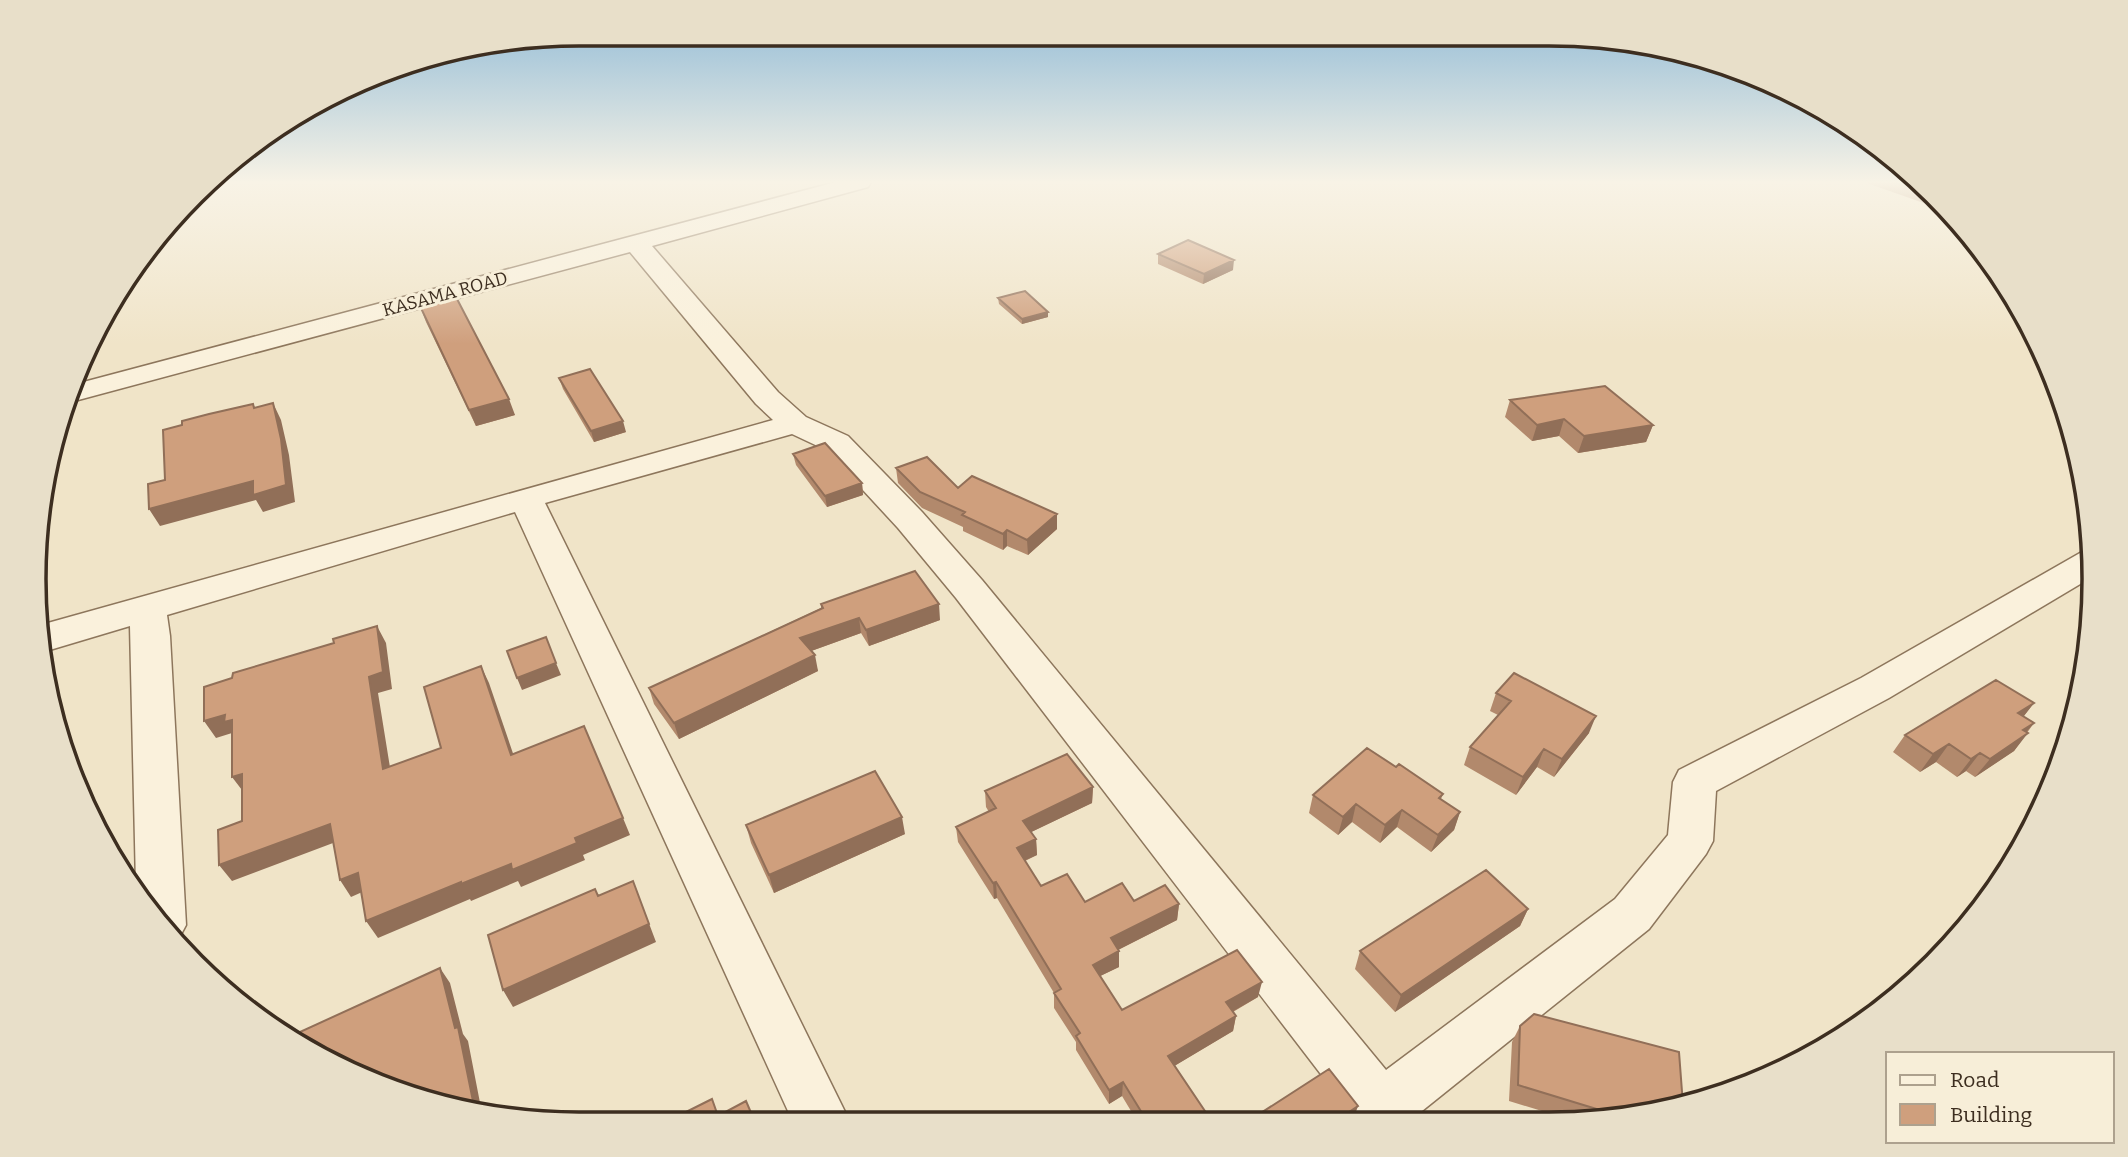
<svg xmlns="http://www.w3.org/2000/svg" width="2128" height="1157" viewBox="0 0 2128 1157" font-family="Bitter,serif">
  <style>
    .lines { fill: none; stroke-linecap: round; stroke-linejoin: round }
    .minor-casing { stroke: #8d765c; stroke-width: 3 }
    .minor { fill: #faf1dc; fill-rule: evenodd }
    .wall { fill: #b2896c }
    .shaded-wall { fill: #916f58 }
    .building { fill: #cf9f7d; stroke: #916f58; stroke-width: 2 }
    .labels { text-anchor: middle; stroke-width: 6; stroke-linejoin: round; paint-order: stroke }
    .far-street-label { font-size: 18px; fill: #3d2e20; stroke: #f7eed8 }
    .rim { fill: none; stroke: #3d2e20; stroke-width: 3.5 }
  </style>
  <rect width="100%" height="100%" fill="#f0e4c8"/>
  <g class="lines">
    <defs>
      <path id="minor" d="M836,182H871L868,187L652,246L778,392L806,417L848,436L922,512L982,580L1386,1070L1615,899L1668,835L1673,782L1679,770L1861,678L2080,553L2093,549L2092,577L1889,698L1716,791L1713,841L1706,854L1649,929L1417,1115L1419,1120H1356L956,598L898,528L826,450L792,434L545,503L850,1122H793L515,512L167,615L170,636L186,925L178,940L173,942L169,938L136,885L130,626L43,652L37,626L773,420L756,404L630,252L67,403L76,384Z"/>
    </defs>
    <use href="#minor" class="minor-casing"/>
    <use href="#minor" class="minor"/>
  </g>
  <path class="wall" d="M1864,182H1921L1943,205L1935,207Z
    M1158,254L1233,270L1203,284L1158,264Z
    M998,298L1048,317L1022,324L999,304Z
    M420,306L515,415L476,426L426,322Z
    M559,378L626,432L594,442L563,389Z
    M1510,400L1653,425L1646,442L1578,453L1559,436L1532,441L1505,417Z
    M793,454L862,483L863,495L827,507L796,465Z
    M896,468L958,488L1057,514V529L1028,555L1007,546L1003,550L963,531V527L922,508L898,483Z
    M821,604L940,620L869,646L861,633L811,651L818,671L679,739L654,704L649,688L821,608Z
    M1496,693L1589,733L1554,777L1537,767L1516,795L1464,765L1470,747L1498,715L1490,711Z
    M2079,699L2074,720L2064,713L2074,701Z
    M2034,703L2023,717L2034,723L2014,751L1975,777L1966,771L1957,777L1936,762L1920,772L1893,752L1905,735Z
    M1396,767L1443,794L1441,799L1460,812L1454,830L1431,852L1397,827L1380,843L1352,822L1338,835L1309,813L1313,795Z
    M1093,787L1092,803L1031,832L1036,839L1037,855L1025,861L1041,886L1085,902L1134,901L1179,904L1177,920L1118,950L1119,951V967L1100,976L1122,1010L1258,997L1233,1012L1236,1016L1233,1031L1174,1066L1211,1120L1137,1121L1122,1096L1109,1104L1076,1050V1042L1054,1008V993L997,898L994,899L958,842L956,827L989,812L986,807L985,791Z
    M746,825L905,834L774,893L751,843Z
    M1528,909L1520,926L1395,1012L1355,969L1360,951Z
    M1520,1026L1683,1105L1620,1119H1568L1509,1101L1512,1042Z"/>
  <path class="shaded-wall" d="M1939,200L1943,205L1935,207Z
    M1234,260L1233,270L1203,284L1204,274Z
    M1048,312V317L1022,324V319Z
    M509,399L515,415L476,426L469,410Z
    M273,403L281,420L289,455L295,502L263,512L256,500L160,526L149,509Z
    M64,411L65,429L55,431Z
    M1564,419L1559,436L1532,441L1537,425Z
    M623,421L626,432L594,442L591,431Z
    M1653,425L1646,442L1578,453L1584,436Z
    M862,483L863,495L827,507L825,496Z
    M1057,514V529L1028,555L1027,540Z
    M1007,530V546L1003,550V534Z
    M939,604L940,620L869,646L866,630Z
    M859,618L861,633L803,654L800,638Z
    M377,626L386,643L392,689L378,693L393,786L383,769L369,677Z
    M815,655L818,671L679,739L674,723Z
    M556,663L561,675L522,690L517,678Z
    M481,666L489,683L519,771L511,755Z
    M2034,703L2020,721L2018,713Z
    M225,715L232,720V733L216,738L204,721Z
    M1596,716L1589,733L1554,777L1562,759Z
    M2034,723L2023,736L2028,733L2014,751L1975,777L1990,759L2023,730Z
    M1949,744L1936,762L1920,772L1933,754Z
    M1544,749L1537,767L1516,795L1523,777Z
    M1980,753L1966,771L1957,777L1971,759Z
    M242,774L245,794L232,777Z
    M1093,787L1092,803L1023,836V821Z
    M1356,804L1352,822L1338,835L1343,817Z
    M1402,810L1397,827L1380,843L1385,825Z
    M1460,812L1454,830L1431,852L1438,835Z
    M902,817L905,834L774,893L769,875Z
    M623,818L630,835L583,855L585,860L521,887L518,881L471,901L470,899L378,938L366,921L461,882L575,838Z
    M330,824L341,840L232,881L219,865Z
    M1036,839L1037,855L1017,864V848Z
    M358,873L369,889L351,897L340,880Z
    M633,881L656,942L513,1007L503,990Z
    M996,882L997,898L994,899L993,883Z
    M1179,904L1177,920L1110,954L1111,938Z
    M1528,909L1520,926L1395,1012L1401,995Z
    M1119,951V967L1092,980L1093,965Z
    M440,968L450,983L463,1034L468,1041L482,1113L475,1111Z
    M1262,982L1258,997L1223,1017L1226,1002Z
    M1236,1016L1233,1031L1166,1071L1168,1056Z
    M1123,1082L1122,1096L1109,1104V1090Z
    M1358,1106L1353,1120H1337Z"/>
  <path class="building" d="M1893,182H1921L1935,196Z
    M1188,240L1234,260L1204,274L1158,254Z
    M1025,291L1048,312L1022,319L998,298Z
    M456,297L509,399L469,410L420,306Z
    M590,369L623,421L591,431L559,378Z
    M1605,386L1653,425L1584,436L1564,419L1537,425L1510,400Z
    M273,403L281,439L286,485L253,495V481L149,509L148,484L165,480L163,430L182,425V421L209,414L253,404L254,408Z
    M825,443L862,483L825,496L793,454Z
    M927,457L958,488L972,476L1057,514L1027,540L1007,530L1003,534L962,515L965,512L920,492L896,468Z
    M915,571L939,604L866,630L859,618L800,638L815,655L674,723L649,688L823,608L821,604Z
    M377,626L383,672L369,677L383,769L441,748L424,687L481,666L511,755L584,726L623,818L575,838L577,843L512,870L511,864L461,884V882L366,921L358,873L340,880L330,824L219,865L218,830L242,821V774L232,777V720L224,722L225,715L204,721V687L232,678L233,673L334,643L333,639Z
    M546,637L556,663L517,678L507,651Z
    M1514,673L1596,716L1562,759L1544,749L1523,777L1470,747L1511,701L1496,693Z
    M1996,680L2034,703L2018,713L2034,723L2023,730L2028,733L1990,759L1980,753L1971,759L1949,744L1933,754L1905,735Z
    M1367,748L1396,767L1399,764L1443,794L1439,798L1460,812L1438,835L1402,810L1385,825L1356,804L1343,817L1313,795Z
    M1067,754L1093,787L1023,821L1036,839L1017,848L1041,886L1067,874L1085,902L1122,883L1134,901L1165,885L1179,904L1111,938L1119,951L1093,965L1122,1010L1237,950L1262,982L1226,1002L1236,1016L1168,1056L1211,1120L1147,1121L1123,1082L1109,1090L1076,1036L1080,1033L1054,993L1061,989L996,882L993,883L956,827L996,808L985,791Z
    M875,771L902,817L769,875L746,825Z
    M1486,870L1528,909L1401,995L1360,951Z
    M633,881L649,924L503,990L488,935L595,889L598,896Z
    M440,968L455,1028L458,1027L475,1111L437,1105L306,1051L289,1037Z
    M1534,1014L1679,1052L1683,1105L1626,1118L1518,1085L1520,1026Z
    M1329,1069L1358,1106L1337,1120H1250Z
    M712,1099L718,1116L746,1101L755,1122H666Z"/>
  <linearGradient id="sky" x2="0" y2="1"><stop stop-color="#8fbad6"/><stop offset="0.53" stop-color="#f8f3e6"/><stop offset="1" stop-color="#f8f3e6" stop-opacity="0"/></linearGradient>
  <rect width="2128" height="344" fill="url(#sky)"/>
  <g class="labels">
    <g class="far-street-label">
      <text transform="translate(445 294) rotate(-15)" y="6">KASAMA ROAD</text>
    </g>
  </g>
  <path d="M0 0H2128V1157H0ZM579 46H1549A533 533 0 0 1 2082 579V579A533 533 0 0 1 1549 1112H579A533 533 0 0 1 46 579V579A533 533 0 0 1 579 46Z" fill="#e8dfc9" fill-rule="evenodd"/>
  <path class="rim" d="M579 46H1549A533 533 0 0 1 2082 579V579A533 533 0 0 1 1549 1112H579A533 533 0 0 1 46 579V579A533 533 0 0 1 579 46Z"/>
  <rect x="1886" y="1052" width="228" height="91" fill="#f7eed8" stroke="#ada18e" stroke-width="2"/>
  <rect x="1900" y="1075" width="35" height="10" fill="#faf1dc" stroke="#ada18e" stroke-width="2"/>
  <text x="1950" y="1087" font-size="21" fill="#3d2e20">Road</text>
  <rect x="1900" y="1104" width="35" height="21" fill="#cf9f7d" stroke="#ada18e" stroke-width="2"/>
  <text x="1950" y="1122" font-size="21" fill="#3d2e20">Building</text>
</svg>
